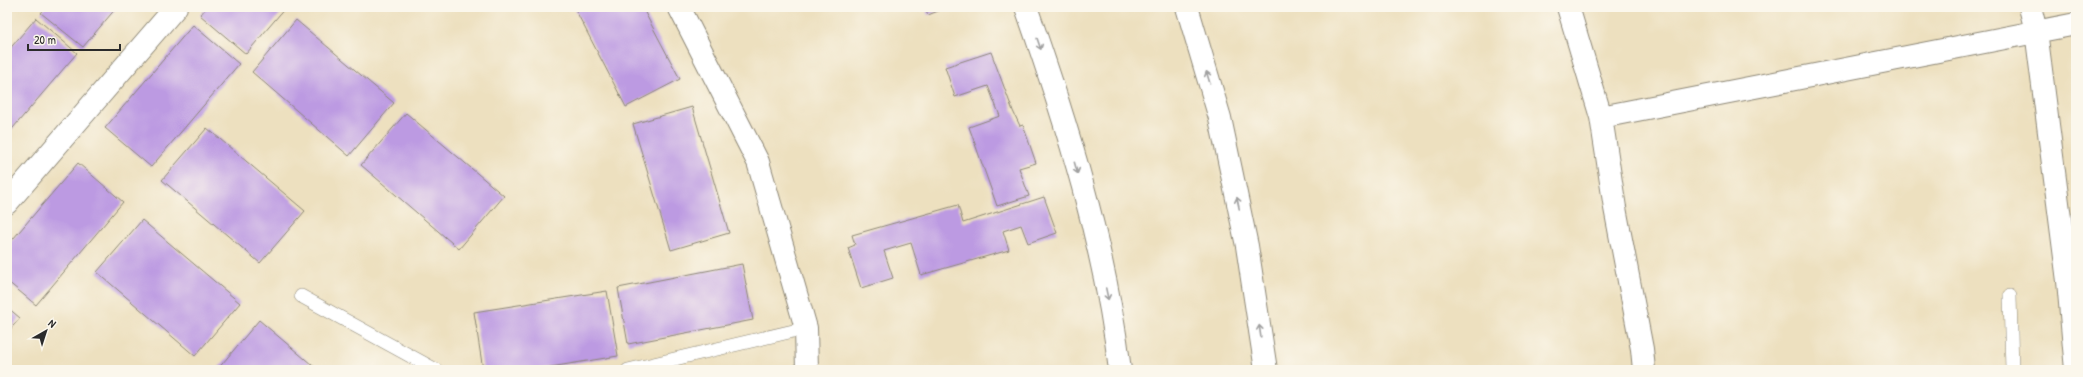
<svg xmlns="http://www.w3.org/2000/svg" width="2083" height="377" viewBox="0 0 2083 377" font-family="'Patrick Hand',sans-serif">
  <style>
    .building { fill: #bc9ae2 }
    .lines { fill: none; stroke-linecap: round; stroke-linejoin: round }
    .service-casing { stroke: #8c8675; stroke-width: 14 }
    .minor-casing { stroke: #8c8675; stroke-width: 24 }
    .tertiary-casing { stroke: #8c8675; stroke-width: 24 }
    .service { stroke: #fff; stroke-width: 13 }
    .minor { stroke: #fff; stroke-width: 22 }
    .tertiary { stroke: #fff; stroke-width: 22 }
    .oneway { stroke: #a0a0a0 }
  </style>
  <rect width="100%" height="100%" fill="#fbf7ec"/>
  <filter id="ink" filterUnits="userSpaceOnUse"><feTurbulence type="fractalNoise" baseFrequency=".025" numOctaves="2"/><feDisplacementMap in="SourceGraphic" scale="8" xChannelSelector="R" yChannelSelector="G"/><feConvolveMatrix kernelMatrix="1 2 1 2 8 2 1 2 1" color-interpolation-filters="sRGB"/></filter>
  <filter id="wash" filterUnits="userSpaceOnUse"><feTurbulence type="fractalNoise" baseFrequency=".012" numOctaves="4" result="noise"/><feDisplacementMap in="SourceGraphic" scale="16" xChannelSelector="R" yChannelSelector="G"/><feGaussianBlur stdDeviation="0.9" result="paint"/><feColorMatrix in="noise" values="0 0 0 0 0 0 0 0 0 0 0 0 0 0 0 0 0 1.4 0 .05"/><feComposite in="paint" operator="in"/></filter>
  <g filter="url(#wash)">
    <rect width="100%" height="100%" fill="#ede0bf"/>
    <g id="blocks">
      <path class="building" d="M46,7H117L83,47L41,13Z
        M207,7H286L246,54L200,15Z
        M574,7H642L680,79L626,107Z
        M925,7H948L928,15Z
        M36,18L77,53L7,135V52Z
        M296,20L394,103L349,156L252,72Z
        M193,25L239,64L151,167L105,128Z
        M991,52L1013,111L1020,126L1023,125L1036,163L1019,168L1029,196L997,206L969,127L1000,116L988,86L955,97L945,67Z
        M692,107L729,233L671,250L633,124Z
        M406,113L504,196L459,249L361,165Z
        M207,128L305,211L260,263L162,180Z
        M78,163L123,202L36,305L7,281V246Z
        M1044,197L1057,233L1028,243L1021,225L1003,231L1009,250L921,275L911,243L884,251L893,278L861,288L848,248L855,245L852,235L958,205L963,223Z
        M142,220L240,303L195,356L97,272Z
        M742,264L753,320L628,344L618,288Z
        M607,291L618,356L532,370H483L474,312Z
        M7,307L20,318L7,333Z
        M259,320L318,370H217Z"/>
    </g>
  </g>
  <g filter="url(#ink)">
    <use href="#blocks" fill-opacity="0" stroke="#8c8675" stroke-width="1"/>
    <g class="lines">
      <defs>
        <path id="service" d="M301,296L436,370
          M2010,296L2012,370
          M628,370L806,328"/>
        <path id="minor" d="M679,7L758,162L806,328L807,370
          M1568,7L1601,117L1615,208L1642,349L1644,370
          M2030,7L2036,31L2068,281L2076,370
          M1601,117L2076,24
          M7,203L176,7"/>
        <path id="tertiary" d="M1026,7C1067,124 1105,246 1120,370
          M1187,7L1220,118L1247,246L1266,370"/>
      </defs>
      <use href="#service" class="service-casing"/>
      <use href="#minor" class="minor-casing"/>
      <use href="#tertiary" class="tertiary-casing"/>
      <use href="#service" class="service"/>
      <use href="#minor" class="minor"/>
      <use href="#tertiary" class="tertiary"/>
    </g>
    <defs><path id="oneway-shaft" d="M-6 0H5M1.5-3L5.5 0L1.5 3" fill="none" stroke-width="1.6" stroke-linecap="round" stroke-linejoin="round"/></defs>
    <g class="oneway">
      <use href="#oneway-shaft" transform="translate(1039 44) rotate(71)"/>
      <use href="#oneway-shaft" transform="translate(1208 77) rotate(-107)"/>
      <use href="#oneway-shaft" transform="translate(1076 168) rotate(74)"/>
      <use href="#oneway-shaft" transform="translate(1238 203) rotate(-102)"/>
      <use href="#oneway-shaft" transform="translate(1107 294) rotate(78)"/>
      <use href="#oneway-shaft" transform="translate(1260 331) rotate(-98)"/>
    </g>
  </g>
  <rect width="2083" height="377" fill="none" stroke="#fbf7ec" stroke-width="24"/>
  <g transform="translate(46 331) rotate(39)" stroke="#fbf7ec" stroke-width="3" paint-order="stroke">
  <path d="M0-3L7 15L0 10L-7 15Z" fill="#2b2b2b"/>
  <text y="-6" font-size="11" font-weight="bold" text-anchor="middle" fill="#2b2b2b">N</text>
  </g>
  <path d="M28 44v6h92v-6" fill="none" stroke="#2b2b2b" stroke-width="2"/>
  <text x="34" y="44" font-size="12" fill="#2b2b2b" stroke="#fbf7ec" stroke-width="3" paint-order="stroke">20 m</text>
</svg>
